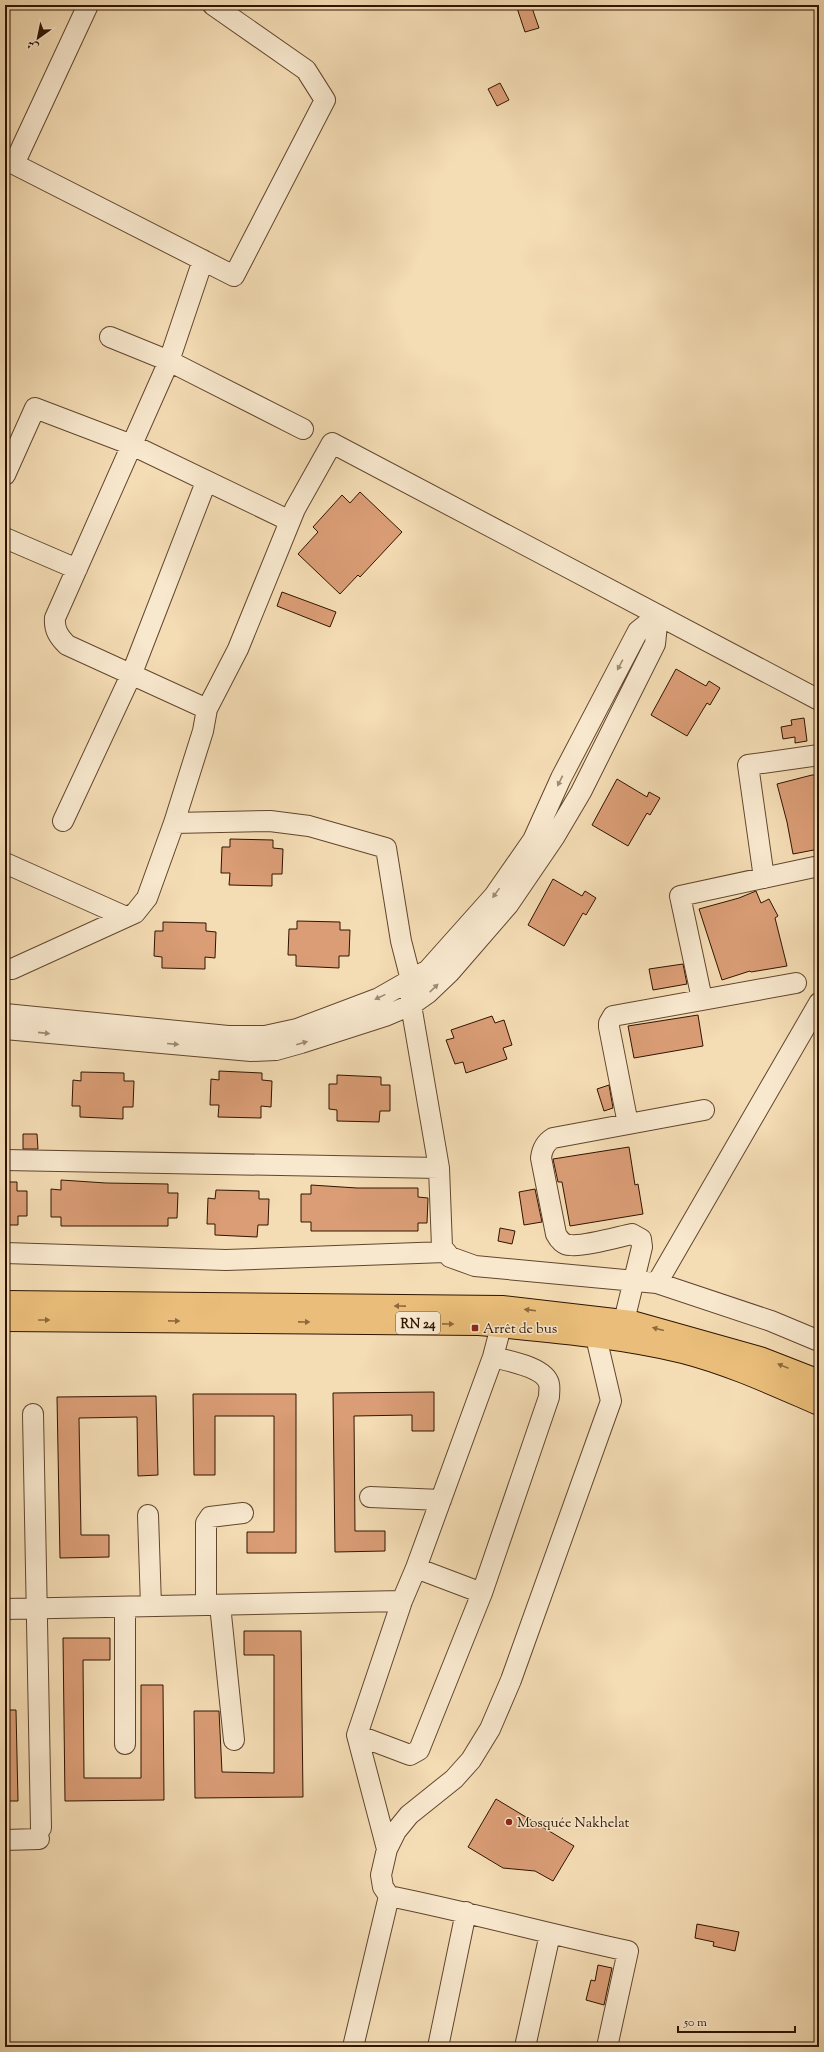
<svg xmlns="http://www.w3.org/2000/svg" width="824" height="2052" viewBox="0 0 824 2052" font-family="'Sorts Mill Goudy',Amiri,serif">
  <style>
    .building { fill: #da9d76; stroke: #301400 }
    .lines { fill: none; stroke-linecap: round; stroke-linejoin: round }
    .minor-casing { stroke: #61462d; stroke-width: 22 }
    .highway-casing { stroke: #301400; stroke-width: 24 }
    .minor { stroke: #f8e8ce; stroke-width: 20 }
    .highway { stroke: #eabe7a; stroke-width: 22 }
    .oneway { fill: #9e8971 }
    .oneway2 { fill: #8d693d }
    .poi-dot { fill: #8f2418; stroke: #f8e8ce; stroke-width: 1.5 }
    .labels { text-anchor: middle; stroke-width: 3; stroke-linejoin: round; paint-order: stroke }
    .shield { fill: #f8e8ce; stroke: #6c543e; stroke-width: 1 }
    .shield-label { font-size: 13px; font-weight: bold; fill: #301400 }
    .poi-label { font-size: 14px; fill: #301400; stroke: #f8e8ce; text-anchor: start }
  </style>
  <rect width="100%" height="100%" fill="#f4dcb4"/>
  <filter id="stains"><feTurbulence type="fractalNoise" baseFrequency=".005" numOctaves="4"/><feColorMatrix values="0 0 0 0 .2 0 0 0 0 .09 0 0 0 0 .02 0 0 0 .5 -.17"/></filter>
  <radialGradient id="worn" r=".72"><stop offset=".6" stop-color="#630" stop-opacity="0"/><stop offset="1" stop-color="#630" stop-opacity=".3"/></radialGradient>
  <path class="building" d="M516,5H531L539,28L525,32Z
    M500,83L509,100L497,106L488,89Z
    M360,492L402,532L360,577L358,575L340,594L298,554L318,532L313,527L342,495L350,503Z
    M282,592L336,612L330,627L277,606Z
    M676,669L706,686L709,681L720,688L710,705L707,703L687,736L651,715Z
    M804,718L807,741L795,743V737L783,739L781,727L792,725L791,720Z
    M812,775H819V849L793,854L787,822L777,784Z
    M617,779L647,797L649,792L660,798L650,815L647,813L628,846L592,825Z
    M230,839L273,840V848L283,849L282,874H272V886L229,885L230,873H221L222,847H230Z
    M553,879L582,896L585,891L596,898L586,915L583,913L564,946L528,925Z
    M756,891L761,903L769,899L778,916L775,918L787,966L751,972L750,971L722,980L699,909L739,898Z
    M297,921L340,922V930H350L349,956H339V968L296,966V955H288L289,929H297Z
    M163,922L206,923V931L216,932L215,958L205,957V969L162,968V957L154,956L155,931H163Z
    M683,964L687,984L653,990L649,969Z
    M698,1015L703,1046L634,1058L628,1026Z
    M492,1016L495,1023L504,1020L512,1045L503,1048L507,1059L466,1073L463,1062L455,1064L446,1040L454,1038L451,1030Z
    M219,1071L262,1073V1080L272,1081L271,1107L261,1106V1118L218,1117L219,1105H210L211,1079L219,1080Z
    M81,1072L124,1073V1081H134L133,1107H123V1119L80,1117V1106H72L73,1080L81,1081Z
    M337,1075L381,1077V1085H390V1111H380L379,1122L337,1121V1110L329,1109V1084H337Z
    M609,1085L613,1108L604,1111L597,1089Z
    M23,1134H37L38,1149H23Z
    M629,1147L635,1185L638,1184L643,1214L570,1226L562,1182H558L553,1159Z
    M61,1180L106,1183L168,1184V1193H178L177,1218H168V1226H61V1217H51V1189L61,1190Z
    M5,1182H17V1191H27V1216H18V1225H5Z
    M311,1185L357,1188H418V1197L428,1198L427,1223H418V1231H311V1222H301V1194H311Z
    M535,1189L542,1222L524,1225L519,1192Z
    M216,1190L259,1191V1199H269L268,1225H258L257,1237L215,1235V1224H207L208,1198L215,1199Z
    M500,1228L515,1231L512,1244L498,1241Z
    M434,1392V1431H412V1415L354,1416L355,1531H385V1551L335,1552L333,1393Z
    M193,1394H296V1553H247V1532H274V1416H215V1475H194Z
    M156,1396L158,1475L138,1476L137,1417L79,1418L81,1535H109V1557L60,1558L57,1397Z
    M244,1631H301L303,1797L195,1798L194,1711H219L222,1772L274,1773V1655H244Z
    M63,1638H110V1660H83L84,1778H141V1685H163L164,1800L65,1801Z
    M5,1710H16L18,1801H5Z
    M496,1799L574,1846L553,1881L535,1871L503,1868L468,1847Z
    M697,1924L739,1932L735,1951L713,1946L714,1942L695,1938Z
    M598,1965L612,1968L604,2005L586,2000L591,1980L595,1981Z"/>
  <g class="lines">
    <defs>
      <path id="minor" d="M88,5L14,164L234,276L325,100L306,70L213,5
        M110,337L169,361L303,429
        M5,475L35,408L132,445L290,521
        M5,538L77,569
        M207,709L238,649L295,509L332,443L819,700
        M63,821L132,673L206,482
        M174,823L270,821L309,826L386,848L401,941L411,980V1005L439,1168L442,1247L450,1257L475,1266L657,1283L819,1003
        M5,863L126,917
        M764,878L748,765L819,755
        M5,969H12L135,913L147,898L174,823L203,731L207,709L67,645C59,637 54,630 55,618L169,361L203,260
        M702,999L680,896L819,866
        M5,1014L228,1036H265L297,1029L379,998L428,970L494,896L533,840L561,778L638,631L658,615L655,644L581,792L555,836L508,905L450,972L428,993L411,1005L385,1016L301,1043L276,1050L251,1051L5,1029
        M628,1124L609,1027V1023L613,1016L796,983
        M5,1160L439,1168
        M5,1253L226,1260L445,1252
        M657,1283L771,1321L819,1341
        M624,1321L642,1247L641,1239L632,1234C618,1237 583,1247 570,1245C564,1245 559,1240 556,1234L541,1158C542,1149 545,1143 553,1138L704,1110
        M596,1337L611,1401L511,1680L490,1729L471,1760L454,1779L409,1815L396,1831L387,1849L381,1875L383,1887L389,1896C469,1912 548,1934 628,1951L607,2047
        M33,1414L41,1828
        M370,1497L441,1500
        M148,1515L151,1606
        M416,1568L482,1593
        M206,1605V1523L210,1517L243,1513
        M220,1605L234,1740
        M125,1607V1744
        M5,1609L402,1601
        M357,1735L410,1755L419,1750L482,1593L549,1397C549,1393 550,1387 549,1384C545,1367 508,1361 493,1357
        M5,1840L39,1839
        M387,1849L357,1735L402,1601L416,1568L493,1357L501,1326
        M353,2047L389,1896
        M438,2047L466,1912
        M525,2047L550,1934"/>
      <path id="highway" d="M5,1302L502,1307L632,1322L760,1358L819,1381
        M5,1320L479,1324C547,1331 616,1336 683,1352C730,1364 775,1385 819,1404"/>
    </defs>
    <use href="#minor" class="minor-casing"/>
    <use href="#highway" class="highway-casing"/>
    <use href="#minor" class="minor"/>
    <use href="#highway" class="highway"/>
  </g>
  <defs><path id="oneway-solid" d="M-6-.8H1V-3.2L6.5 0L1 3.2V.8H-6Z"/></defs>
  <g class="oneway">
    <use href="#oneway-solid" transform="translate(620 665) rotate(118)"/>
    <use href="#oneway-solid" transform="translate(560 781) rotate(116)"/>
    <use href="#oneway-solid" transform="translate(496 893) rotate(126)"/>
    <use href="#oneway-solid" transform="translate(434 988) rotate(-44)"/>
    <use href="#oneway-solid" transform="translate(380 997) rotate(154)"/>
    <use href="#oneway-solid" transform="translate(44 1033) rotate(6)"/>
    <use href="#oneway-solid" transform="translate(302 1043) rotate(-16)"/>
    <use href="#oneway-solid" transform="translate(173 1044) rotate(5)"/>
  </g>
  <g class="oneway2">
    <use href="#oneway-solid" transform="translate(400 1306) rotate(-179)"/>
    <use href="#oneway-solid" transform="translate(530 1310) rotate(-173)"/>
    <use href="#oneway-solid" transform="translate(44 1320)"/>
    <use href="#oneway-solid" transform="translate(174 1321) rotate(1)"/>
    <use href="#oneway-solid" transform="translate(304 1322) rotate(1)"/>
    <use href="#oneway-solid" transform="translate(448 1324) rotate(1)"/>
    <use href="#oneway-solid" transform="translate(658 1329) rotate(-165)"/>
    <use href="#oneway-solid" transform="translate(783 1366) rotate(-158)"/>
  </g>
  <g class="poi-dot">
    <rect x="471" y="1324" width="8" height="8" rx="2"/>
    <circle cx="509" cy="1822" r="4"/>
  </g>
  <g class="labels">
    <rect class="shield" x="396" y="1312" width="44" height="22" rx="3"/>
    <g class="shield-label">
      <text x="418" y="1328">RN 24</text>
    </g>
    <g class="poi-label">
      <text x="483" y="1333">Arrêt de bus</text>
      <text x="517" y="1827">Mosquée Nakhelat</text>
    </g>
  </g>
  <rect width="824" height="2052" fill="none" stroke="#f4dcb4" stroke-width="20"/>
  <rect x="6" y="6" width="812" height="2040" fill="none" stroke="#301400" stroke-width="2"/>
  <rect x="10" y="10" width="804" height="2032" fill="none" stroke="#301400"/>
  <g transform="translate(38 38) rotate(213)" stroke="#f8e8ce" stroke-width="3" paint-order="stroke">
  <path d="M0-3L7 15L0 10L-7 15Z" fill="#301400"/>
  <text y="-6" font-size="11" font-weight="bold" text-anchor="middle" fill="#301400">ش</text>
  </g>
  <path d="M678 2026v6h117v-6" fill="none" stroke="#301400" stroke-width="2"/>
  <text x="684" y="2026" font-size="12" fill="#301400" stroke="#f8e8ce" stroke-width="3" paint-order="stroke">50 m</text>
  <rect width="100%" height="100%" filter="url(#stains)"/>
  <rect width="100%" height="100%" fill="url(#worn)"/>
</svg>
